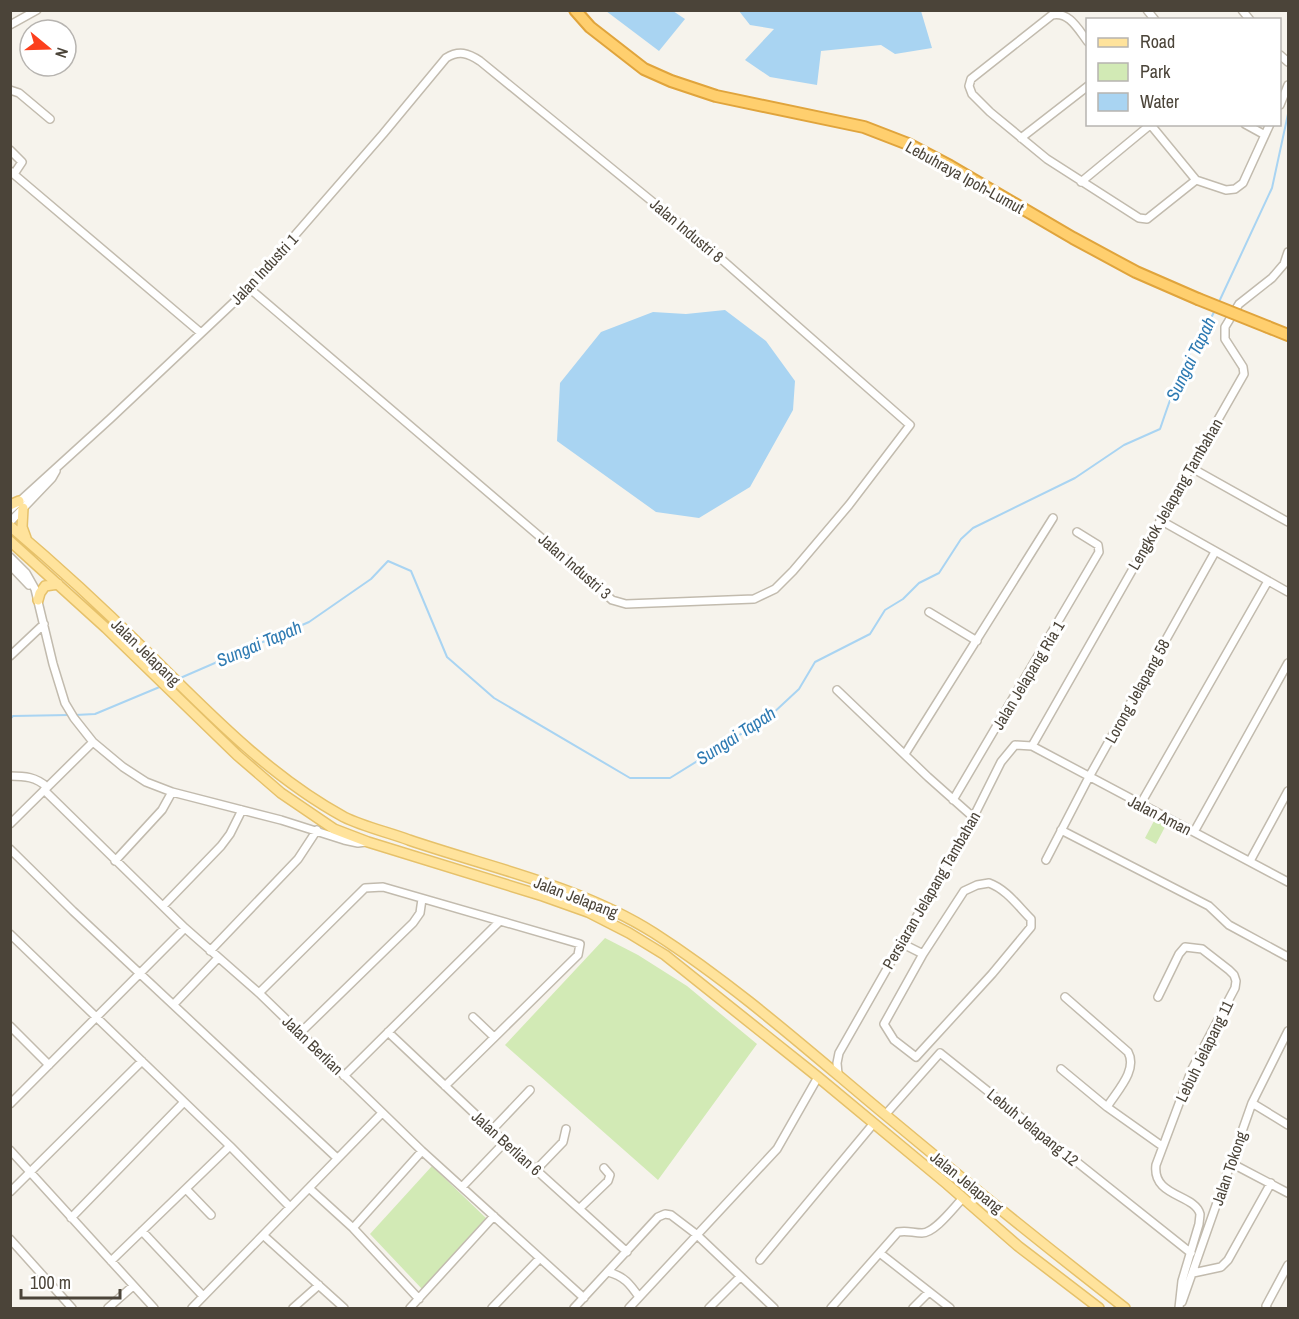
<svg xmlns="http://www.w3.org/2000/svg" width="1299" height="1319" viewBox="0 0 1299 1319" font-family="'Archivo Narrow',sans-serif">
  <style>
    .green { fill: #d2eab5 }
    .water { fill: #a9d4f2 }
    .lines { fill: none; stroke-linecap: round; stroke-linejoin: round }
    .stream { stroke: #a9d4f2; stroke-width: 2 }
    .minor-casing { stroke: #c2bbae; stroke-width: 10 }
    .major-casing { stroke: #e6c16a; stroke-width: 12 }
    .highway-casing { stroke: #e0a43c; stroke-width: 14 }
    .minor { stroke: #fff; stroke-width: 7 }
    .major { stroke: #ffe39c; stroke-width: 9 }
    .highway { stroke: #ffcf6e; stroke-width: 10 }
    .highway-bridge-casing { stroke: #e0a43c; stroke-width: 14; stroke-linecap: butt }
    .highway-bridge { stroke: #ffcf6e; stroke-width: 10 }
    .labels { text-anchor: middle; stroke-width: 6; stroke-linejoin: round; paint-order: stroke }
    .street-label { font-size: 16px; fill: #4b4439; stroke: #fff }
    .water-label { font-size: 18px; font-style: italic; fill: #2e7ab2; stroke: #fff }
  </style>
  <rect width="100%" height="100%" fill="#f6f3ec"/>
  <path class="green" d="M1155,819L1166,825L1156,844L1145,838Z
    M605,938L638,955L687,986L757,1044L658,1180L505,1045Z
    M432,1166L487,1219L422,1289L370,1234Z"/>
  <path class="water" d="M606,11H673L685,19L659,51Z
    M739,11H921L932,48L895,54L881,45L821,51L817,85L770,77L745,60L774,29L750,25Z
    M725,310L766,341L795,381L793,410L750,487L699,518L656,512L557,441L560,383L601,332L653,312L686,314Z"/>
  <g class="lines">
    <path class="stream" d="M1218,304L1272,188L1288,114
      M178,679L309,622L371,579L388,561L411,571L447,657L494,698L630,778H670L770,716L799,689L815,662L870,634L885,610L903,599L919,583L939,573L961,539L973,528L1075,478L1124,445L1160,429C1170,400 1182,363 1199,338C1205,328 1210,321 1215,310
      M75,715L95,714L162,686
      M10,719L13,716L69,715"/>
    <defs>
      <path id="minor" d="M1147,10L1155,20
        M1242,10L1250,20
        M10,25L37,10
        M1088,42C1078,29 1069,11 1052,15L971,79L969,86L972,94L990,112L1047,159L1139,218L1147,219L1196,180
        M1280,55L1288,62
        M10,90L19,93L50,119
        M1280,105L1288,85
        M1150,124L1196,180L1226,190L1235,189L1243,183L1270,124
        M1245,124L1265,135
        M1021,138L1088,86
        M10,150L22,162L14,174
        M10,171L201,333
        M1081,182L1150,125
        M1190,467L1288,522
        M10,510L110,419L249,288L383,134L446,58C459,50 468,53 480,61L703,243L910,425L849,505L793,571L775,589L754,599L626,604L612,600L586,576L249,288
        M1160,520L1288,592
        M10,522L52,478L56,471
        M10,557L26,573L35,589L53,664L65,703L74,718L93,742L123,767L146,782L172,792L281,820L344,840L358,843L366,842
        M10,565L29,585
        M929,612L977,641
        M10,656L44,624
        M837,690L928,777L973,817
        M1032,746L1244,374L1243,367L1225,339V327L1239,304L1272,278L1284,264L1288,252
        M905,754L1053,518
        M10,776C25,776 36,777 47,787
        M44,790L185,928L259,993L422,1151L584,1298
        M953,800L1099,552L1098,545L1077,532
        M1140,805L1268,581
        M10,824L93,742
        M1061,830L1209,906L1229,925L1288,957
        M1194,832L1288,663
        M10,849L73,911L337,1158
        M1046,860L1089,777L1215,552
        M115,861L162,810L172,792
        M1250,861L1288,791
        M989,883C1006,889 1018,906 1031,919V927L992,974L916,1057L894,1040L884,1024L923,954L964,891L977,885Z
        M163,906L221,846L230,834L242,810
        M10,934L230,1146L290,1207
        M901,943L923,954
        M210,951L298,859L317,830
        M259,993L365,888L383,887L580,944L578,955L445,1086
        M1065,997L1128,1052C1138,1070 1117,1091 1107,1107
        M1158,997L1179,954L1185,947L1202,949L1229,970L1234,975L1236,981L1235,988L1192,1069L1156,1165C1152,1197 1195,1194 1200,1214C1200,1216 1199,1223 1199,1224L1182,1281L1179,1308
        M174,1004L218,958
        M473,1017L494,1037
        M10,1026L49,1065
        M388,1032L492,1130L627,1252
        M300,1033L413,923L420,913L422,899
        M1061,1069L1107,1107L1162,1146
        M838,1074L837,1063L839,1053L917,916L953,858L1001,762L1015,745L1032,746L1288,882
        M344,1076L500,921
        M1252,1103L1288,1125
        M10,1104L185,928
        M885,1115L940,1053L1191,1253
        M492,1130L530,1090
        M10,1150L154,1308
        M1231,1163L1288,1193
        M536,1170L563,1142L566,1129
        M462,1187L505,1142
        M309,1188L353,1228L419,1299
        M186,1189L211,1215
        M10,1192L142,1061
        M580,1208L608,1181L610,1175L604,1168
        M71,1218L184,1102
        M353,1228L422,1151
        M142,1231L203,1296
        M263,1235L344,1308
        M10,1239L72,1308
        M881,1254L950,1308
        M760,1260L874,1123
        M111,1261L230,1146
        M608,1272C624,1276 630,1284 639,1297
        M1193,1273L1221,1267L1228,1260L1271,1183
        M1182,1302L1252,1103L1288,1031
        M108,1308L133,1286
        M192,1308L382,1113
        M293,1308L319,1285
        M410,1308L494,1216
        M492,1308L540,1258
        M574,1308L658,1217L665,1214L671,1215L696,1234L774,1308
        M629,1308L777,1149L818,1077
        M709,1308L740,1277
        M831,1308L898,1232C907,1230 913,1233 922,1233C935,1233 954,1207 963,1198
        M913,1308L929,1292
        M1267,1308L1266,1306L1288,1265"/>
      <path id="major" d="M10,505L19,501
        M23,508L22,527L26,538
        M10,526C56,565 101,606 143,648C205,709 267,775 344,817C364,827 388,832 409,840C491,868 580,886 654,933C738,987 812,1054 888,1117C966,1182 1045,1246 1125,1308
        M10,541L106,628L237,755L281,793L334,829L368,842L543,896L588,912L629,933L665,955L818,1077L947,1184L1018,1246L1099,1308
        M38,600L40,593L45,586L58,584"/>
      <path id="highway" d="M575,10L590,27L644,69L671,81L716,96L864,127L908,144L950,166L1073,238L1136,272L1198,299
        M1268,327L1288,335"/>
    </defs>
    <use href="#minor" class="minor-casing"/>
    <use href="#major" class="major-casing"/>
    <use href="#highway" class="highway-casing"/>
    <use href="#minor" class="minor"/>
    <use href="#major" class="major"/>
    <use href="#highway" class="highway"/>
    <defs>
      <path id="highway-bridge" d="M1198,299L1268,327"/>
    </defs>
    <use href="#highway-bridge" class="highway-bridge-casing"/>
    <use href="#highway-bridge" class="highway-bridge"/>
  </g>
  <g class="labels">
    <g class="street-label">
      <text transform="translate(965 177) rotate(29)" y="6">Lebuhraya Ipoh-Lumut</text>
      <text transform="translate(687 230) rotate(40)" y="6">Jalan Industri 8</text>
      <text transform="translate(264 269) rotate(-47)" y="6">Jalan Industri 1</text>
      <text transform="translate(1175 494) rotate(-60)" y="6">Lengkok Jelapang Tambahan</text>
      <text transform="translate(575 566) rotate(41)" y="6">Jalan Industri 3</text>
      <text transform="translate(146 652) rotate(44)" y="6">Jalan Jelapang</text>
      <text transform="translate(1028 675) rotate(-59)" y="6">Jalan Jelapang Ria 1</text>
      <text transform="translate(1137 691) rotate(-61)" y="6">Lorong Jelapang 58</text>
      <text transform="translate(1160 815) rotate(27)" y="6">Jalan Aman</text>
      <text transform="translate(931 890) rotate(-60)" y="6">Persiaran Jelapang Tambahan</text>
      <text transform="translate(576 897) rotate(21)" y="6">Jalan Jelapang</text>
      <text transform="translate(313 1045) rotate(44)" y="6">Jalan Berlian</text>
      <text transform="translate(1204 1051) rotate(-64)" y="6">Lebuh Jelapang 11</text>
      <text transform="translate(1033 1127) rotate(39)" y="6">Lebuh Jelapang 12</text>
      <text transform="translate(507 1143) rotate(42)" y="6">Jalan Berlian 6</text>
      <text transform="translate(1229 1168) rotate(-71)" y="6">Jalan Tokong</text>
      <text transform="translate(967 1182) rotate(39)" y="6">Jalan Jelapang</text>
    </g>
    <g class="water-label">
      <text transform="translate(1191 359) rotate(-64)" y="6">Sungai Tapah</text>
      <text transform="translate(259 644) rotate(-23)" y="6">Sungai Tapah</text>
      <text transform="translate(736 736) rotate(-33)" y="6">Sungai Tapah</text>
    </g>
  </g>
  <rect width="1299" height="1319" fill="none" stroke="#4b4439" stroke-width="24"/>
  <rect x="1086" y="18" width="195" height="108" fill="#ffffff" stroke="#b7b4b0" stroke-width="1.5"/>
  <rect x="1098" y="38" width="30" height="9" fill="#ffe39c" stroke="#b7b4b0" stroke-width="1.5"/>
  <text x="1140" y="48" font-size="18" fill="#4b4439">Road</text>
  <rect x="1098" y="63" width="30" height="18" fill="#d2eab5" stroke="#b7b4b0" stroke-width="1.5"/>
  <text x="1140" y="78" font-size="18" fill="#4b4439">Park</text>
  <rect x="1098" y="93" width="30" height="18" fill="#a9d4f2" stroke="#b7b4b0" stroke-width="1.5"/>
  <text x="1140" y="108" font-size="18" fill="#4b4439">Water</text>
  <g transform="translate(48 48) rotate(109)"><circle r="28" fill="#ffffff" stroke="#b7b4b0" stroke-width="1.5"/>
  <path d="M0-4.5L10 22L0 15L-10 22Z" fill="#fc3f1d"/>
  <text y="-9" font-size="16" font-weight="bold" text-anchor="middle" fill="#4b4439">N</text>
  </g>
  <path d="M21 1289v9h99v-9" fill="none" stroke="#4b4439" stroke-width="3"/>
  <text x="30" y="1289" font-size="18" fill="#4b4439" stroke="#ffffff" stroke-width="4.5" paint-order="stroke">100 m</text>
</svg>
